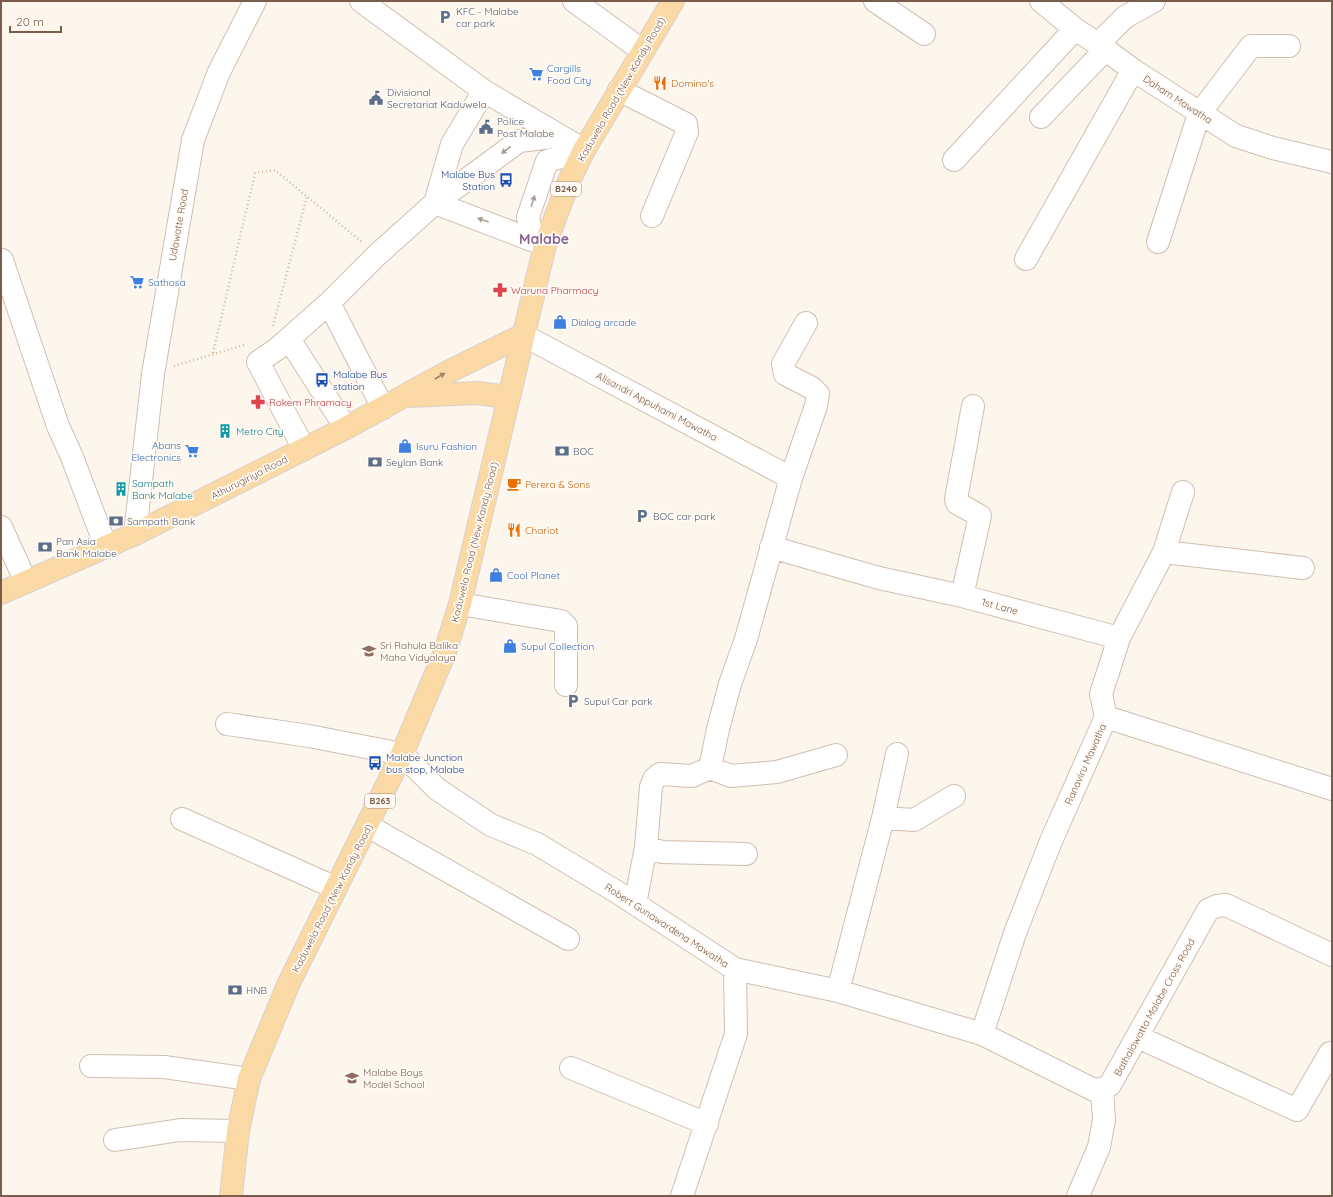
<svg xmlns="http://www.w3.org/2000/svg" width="1333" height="1197" viewBox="0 0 1333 1197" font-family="Quicksand,sans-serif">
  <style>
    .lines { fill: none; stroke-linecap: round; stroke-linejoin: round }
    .minor-casing { stroke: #d1beb0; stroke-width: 24 }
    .major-casing { stroke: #dad1cd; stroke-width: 24 }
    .path { stroke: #d9b8a5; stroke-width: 2.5; stroke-dasharray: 1 3; stroke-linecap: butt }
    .minor { stroke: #fff; stroke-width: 22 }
    .major { stroke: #fbd9a5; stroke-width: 22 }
    .oneway { fill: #af9d94 }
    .oneway2 { fill: #a18267 }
    .labels { text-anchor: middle; stroke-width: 3.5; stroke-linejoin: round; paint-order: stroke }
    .shield { fill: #fffaf3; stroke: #a28b7f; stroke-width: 1 }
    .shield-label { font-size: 9px; font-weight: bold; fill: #7a5c4d }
    .service-label { font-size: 10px; fill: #4e5e75; stroke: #fffaf3; text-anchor: start }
    .shop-label { font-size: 10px; fill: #366cbe; stroke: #fffaf3; text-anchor: start }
    .food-label { font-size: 10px; fill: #c56008; stroke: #fffaf3; text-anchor: start }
    .street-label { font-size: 10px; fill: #7a5c4d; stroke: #fffaf3 }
    .transit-label { font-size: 10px; fill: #164399; stroke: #fffaf3; text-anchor: start }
    .health-label { font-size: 10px; fill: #be3a42; stroke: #fffaf3; text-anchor: start }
    .culture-label { font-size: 10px; fill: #0d838f; stroke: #fffaf3; text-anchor: start }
    .education-label { font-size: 10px; fill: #785e54; stroke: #fffaf3; text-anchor: start }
    .district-label { font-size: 14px; font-weight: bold; fill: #846695; stroke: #fffaf3 }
  </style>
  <rect width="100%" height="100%" fill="#fdf6ec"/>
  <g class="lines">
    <defs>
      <path id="minor" d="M361,1L484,91L584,150
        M574,1L643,51
        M875,1L924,34
        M1041,1L1075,29L1098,44L1133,70L1236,136L1273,148L1332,162
        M1098,44L1125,17L1154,1
        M619,90L686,124L687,132L652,216
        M1041,117L1106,49
        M954,160L1075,29
        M435,203L519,141L551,137L565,140
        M435,203L542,244
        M532,239L528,217L547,161L584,150
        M1158,242L1199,114L1251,46H1289
        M1026,259L1133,70
        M2,260L58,426L72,457L106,547
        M329,303L377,255L435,203L452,144L484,91
        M523,335L791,478
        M289,339L346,428
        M304,449L258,362L277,349L329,303L383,408
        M1,527L26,582
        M135,534L153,374L193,140L219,72L255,1
        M771,547L879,578L962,596L1119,638
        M1164,552L1303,568
        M962,596L980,516L957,503L956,499L973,406
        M460,604L561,621L566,626V685
        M1106,717L1101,694L1119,638L1164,552L1183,492
        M227,724L309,736L402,754L437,789L491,825L537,844L617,892L735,969L838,991L982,1034L1094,1090L1102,1089L1110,1085L1208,910L1217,906L1226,905L1332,955
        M710,768L718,729L730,684L746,639L791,478L816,406L818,394L812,388L785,374L783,364L806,323
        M883,818L914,820L954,796
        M182,819L336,888
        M368,826L568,939
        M646,847L662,852L746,854
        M635,904L646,847L651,787L654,779L660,774L692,776L710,768L731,776L777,772L836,755
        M838,991L883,818L897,754
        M982,1034L1015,933L1051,841L1106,717L1332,789
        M1138,1037L1297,1110L1330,1053L1332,1054
        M91,1066L164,1067L249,1079
        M571,1068L707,1124
        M115,1140L180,1130L238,1131
        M682,1196L736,1034L735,969
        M1078,1196L1099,1147L1104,1120L1102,1089"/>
      <path id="major" d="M410,396L477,393L508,397
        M1,593L135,534L346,428L446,373L523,335
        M231,1196L238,1131L249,1079L288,985L402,754L445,652L460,604L545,245L569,181L584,150L673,1"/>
    </defs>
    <use href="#minor" class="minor-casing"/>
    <use href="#major" class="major-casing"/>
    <path class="path" d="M273,326L307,196
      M213,353L255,173L275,170L363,243
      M174,366L247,344"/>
    <use href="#minor" class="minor"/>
    <use href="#major" class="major"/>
  </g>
  <defs><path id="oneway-solid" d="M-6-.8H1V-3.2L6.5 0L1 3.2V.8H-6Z"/></defs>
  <g class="oneway">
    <use href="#oneway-solid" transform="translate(506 150) rotate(143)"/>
    <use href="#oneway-solid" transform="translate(533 201) rotate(-72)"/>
    <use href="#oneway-solid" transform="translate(483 220) rotate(-160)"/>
  </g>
  <use class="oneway2" href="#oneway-solid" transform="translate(440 376) rotate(-30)"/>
  <defs>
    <symbol id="parking-bare" viewBox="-9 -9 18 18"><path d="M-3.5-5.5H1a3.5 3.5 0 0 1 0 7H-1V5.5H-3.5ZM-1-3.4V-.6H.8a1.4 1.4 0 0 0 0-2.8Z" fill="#5c6f8a" stroke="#fffaf3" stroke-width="2.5" paint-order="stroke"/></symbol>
    <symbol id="supermarket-bare" viewBox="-9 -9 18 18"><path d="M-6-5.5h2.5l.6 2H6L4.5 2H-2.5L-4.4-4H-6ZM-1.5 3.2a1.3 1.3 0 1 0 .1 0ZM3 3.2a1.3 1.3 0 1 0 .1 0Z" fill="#3f7fe0" stroke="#fffaf3" stroke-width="2.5" paint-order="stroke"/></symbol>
    <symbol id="restaurant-bare" viewBox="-9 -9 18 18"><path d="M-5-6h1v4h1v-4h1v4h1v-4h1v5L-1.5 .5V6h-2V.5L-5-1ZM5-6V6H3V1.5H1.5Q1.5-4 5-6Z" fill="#e8710a" stroke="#fffaf3" stroke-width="2.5" paint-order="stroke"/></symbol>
    <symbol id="civic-bare" viewBox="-9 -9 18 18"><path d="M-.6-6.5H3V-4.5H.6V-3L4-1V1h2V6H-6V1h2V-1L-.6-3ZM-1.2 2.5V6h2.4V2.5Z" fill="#5c6f8a" stroke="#fffaf3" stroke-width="2.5" paint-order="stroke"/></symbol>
    <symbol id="bus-bare" viewBox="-9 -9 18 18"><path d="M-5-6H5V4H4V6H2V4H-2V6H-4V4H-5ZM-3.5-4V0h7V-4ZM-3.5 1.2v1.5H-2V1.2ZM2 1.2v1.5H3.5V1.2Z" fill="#1a4fb4" stroke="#fffaf3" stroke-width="2.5" paint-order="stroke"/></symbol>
    <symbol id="pharmacy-bare" viewBox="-9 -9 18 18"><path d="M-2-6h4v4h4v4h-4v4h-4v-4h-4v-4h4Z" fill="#e0444e" stroke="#fffaf3" stroke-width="2.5" paint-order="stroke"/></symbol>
    <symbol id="shop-bare" viewBox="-9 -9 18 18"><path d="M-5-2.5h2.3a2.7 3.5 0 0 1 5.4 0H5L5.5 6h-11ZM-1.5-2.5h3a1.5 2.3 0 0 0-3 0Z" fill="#3f7fe0" stroke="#fffaf3" stroke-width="2.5" paint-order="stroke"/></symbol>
    <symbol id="building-bare" viewBox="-9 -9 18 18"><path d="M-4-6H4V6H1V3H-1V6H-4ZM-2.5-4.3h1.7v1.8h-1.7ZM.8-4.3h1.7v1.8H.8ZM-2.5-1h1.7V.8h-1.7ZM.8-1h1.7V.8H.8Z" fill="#0f9aa8" stroke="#fffaf3" stroke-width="2.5" paint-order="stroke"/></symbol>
    <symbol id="bank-bare" viewBox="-9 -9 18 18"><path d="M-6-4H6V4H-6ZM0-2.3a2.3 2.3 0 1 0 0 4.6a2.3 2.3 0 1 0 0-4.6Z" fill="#5c6f8a" stroke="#fffaf3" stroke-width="2.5" paint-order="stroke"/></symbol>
    <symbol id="cafe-bare" viewBox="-9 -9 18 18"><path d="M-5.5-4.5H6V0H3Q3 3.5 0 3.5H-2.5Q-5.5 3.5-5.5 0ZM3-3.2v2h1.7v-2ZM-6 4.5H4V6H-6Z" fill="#e8710a" stroke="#fffaf3" stroke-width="2.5" paint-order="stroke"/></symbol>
    <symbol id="school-bare" viewBox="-9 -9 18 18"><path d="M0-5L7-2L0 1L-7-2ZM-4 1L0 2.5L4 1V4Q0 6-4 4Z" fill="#8d6e63" stroke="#fffaf3" stroke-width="2.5" paint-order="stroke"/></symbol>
  </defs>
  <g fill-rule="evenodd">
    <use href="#parking-bare" x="435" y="7" width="20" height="20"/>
    <use href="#supermarket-bare" x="526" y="64" width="20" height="20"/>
    <use href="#restaurant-bare" x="650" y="73" width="20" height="20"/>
    <use href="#civic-bare" x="366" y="88" width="20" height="20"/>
    <use href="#civic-bare" x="476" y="117" width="20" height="20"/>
    <use href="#bus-bare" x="496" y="170" width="20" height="20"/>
    <use href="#supermarket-bare" x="127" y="272" width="20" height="20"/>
    <use href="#pharmacy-bare" x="490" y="280" width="20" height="20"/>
    <use href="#shop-bare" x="550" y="312" width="20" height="20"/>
    <use href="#bus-bare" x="312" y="370" width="20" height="20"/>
    <use href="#pharmacy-bare" x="248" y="392" width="20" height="20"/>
    <use href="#building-bare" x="215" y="421" width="20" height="20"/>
    <use href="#shop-bare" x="395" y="436" width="20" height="20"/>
    <use href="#supermarket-bare" x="182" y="441" width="20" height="20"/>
    <use href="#bank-bare" x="552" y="441" width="20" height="20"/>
    <use href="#bank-bare" x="365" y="452" width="20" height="20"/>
    <use href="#cafe-bare" x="504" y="474" width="20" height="20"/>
    <use href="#building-bare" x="111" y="479" width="20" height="20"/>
    <use href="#parking-bare" x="632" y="506" width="20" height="20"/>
    <use href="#bank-bare" x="106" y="511" width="20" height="20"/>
    <use href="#restaurant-bare" x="504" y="520" width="20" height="20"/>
    <use href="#bank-bare" x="35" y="537" width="20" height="20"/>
    <use href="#shop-bare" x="486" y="565" width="20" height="20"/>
    <use href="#shop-bare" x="500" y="636" width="20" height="20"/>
    <use href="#school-bare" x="359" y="641" width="20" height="20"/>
    <use href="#parking-bare" x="563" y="691" width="20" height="20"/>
    <use href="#bus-bare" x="365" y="753" width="20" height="20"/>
    <use href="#bank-bare" x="225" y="980" width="20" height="20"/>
    <use href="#school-bare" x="342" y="1068" width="20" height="20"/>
  </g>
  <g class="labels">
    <g class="shield">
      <rect x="551" y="182" width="30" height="14" rx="3"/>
      <rect x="365" y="794" width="30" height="14" rx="3"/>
    </g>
    <g class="shield-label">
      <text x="566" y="192">B240</text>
      <text x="380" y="804">B263</text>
    </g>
    <g class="service-label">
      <text x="456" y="15">KFC - Malabe<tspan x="456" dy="12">car park</tspan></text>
      <text x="387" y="96">Divisional<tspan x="387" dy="12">Secretariat Kaduwela</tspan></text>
      <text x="497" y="125">Police<tspan x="497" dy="12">Post Malabe</tspan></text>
      <text x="573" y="455">BOC</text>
      <text x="386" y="466">Seylan Bank</text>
      <text x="653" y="520">BOC car park</text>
      <text x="127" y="525">Sampath Bank</text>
      <text x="56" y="545">Pan Asia<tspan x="56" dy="12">Bank Malabe</tspan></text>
      <text x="584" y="705">Supul Car park</text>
      <text x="246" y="994">HNB</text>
    </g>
    <g class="shop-label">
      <text x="547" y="72">Cargills<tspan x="547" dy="12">Food City</tspan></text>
      <text x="148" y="286">Sathosa</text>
      <text x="571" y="326">Dialog arcade</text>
      <text x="181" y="449" text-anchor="end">Abans<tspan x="181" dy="12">Electronics</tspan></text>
      <text x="416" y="450">Isuru Fashion</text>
      <text x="507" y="579">Cool Planet</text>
      <text x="521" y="650">Supul Collection</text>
    </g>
    <g class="food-label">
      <text x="671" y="87">Domino's</text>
      <text x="525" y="488">Perera &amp; Sons</text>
      <text x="525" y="534">Chariot</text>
    </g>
    <g class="street-label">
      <text transform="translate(621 89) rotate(-60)" y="4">Kaduwela Road (New Kandy Road)</text>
      <text transform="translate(1178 99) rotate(33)" y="4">Daham Mawatha</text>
      <text transform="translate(178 225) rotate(-80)" y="4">Udawatte Road</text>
      <text transform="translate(657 406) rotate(28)" y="4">Alisandri Appuhami Mawatha</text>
      <text transform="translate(249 477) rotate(-27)" y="4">Athurugiriya Road</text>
      <text transform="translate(474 542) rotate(-76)" y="4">Kaduwela Road (New Kandy Road)</text>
      <text transform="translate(1000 606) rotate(15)" y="4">1st Lane</text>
      <text transform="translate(1085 764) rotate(-66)" y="4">Ranaviru Mawatha</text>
      <text transform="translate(332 898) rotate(-63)" y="4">Kaduwela Road (New Kandy Road)</text>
      <text transform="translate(667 925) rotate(33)" y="4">Robert Gunawardena Mawatha</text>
      <text transform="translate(1154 1007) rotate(-61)" y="4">Bathalawatta Malabe Cross Road</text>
    </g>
    <g class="transit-label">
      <text x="495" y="178" text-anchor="end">Malabe Bus<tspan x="495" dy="12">Station</tspan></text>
      <text x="333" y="378">Malabe Bus<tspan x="333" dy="12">station</tspan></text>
      <text x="386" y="761">Malabe Junction<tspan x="386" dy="12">bus stop, Malabe</tspan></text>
    </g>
    <g class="health-label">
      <text x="511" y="294">Waruna Pharmacy</text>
      <text x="269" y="406">Rokem Phramacy</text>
    </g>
    <g class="culture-label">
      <text x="236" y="435">Metro City</text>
      <text x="132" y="487">Sampath<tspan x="132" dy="12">Bank Malabe</tspan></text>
    </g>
    <g class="education-label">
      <text x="380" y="649">Sri Rahula Balika<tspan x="380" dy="12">Maha Vidyalaya</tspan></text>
      <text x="363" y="1076">Malabe Boys<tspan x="363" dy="12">Model School</tspan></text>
    </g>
    <g class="district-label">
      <text x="544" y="244">Malabe</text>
    </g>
  </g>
  <rect width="1333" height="1197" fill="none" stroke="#7a5c4d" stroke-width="4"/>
  <path d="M10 26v6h51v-6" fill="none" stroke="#7a5c4d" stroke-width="2"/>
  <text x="16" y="26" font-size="12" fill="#7a5c4d" stroke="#fffaf3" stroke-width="3" paint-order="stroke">20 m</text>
</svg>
